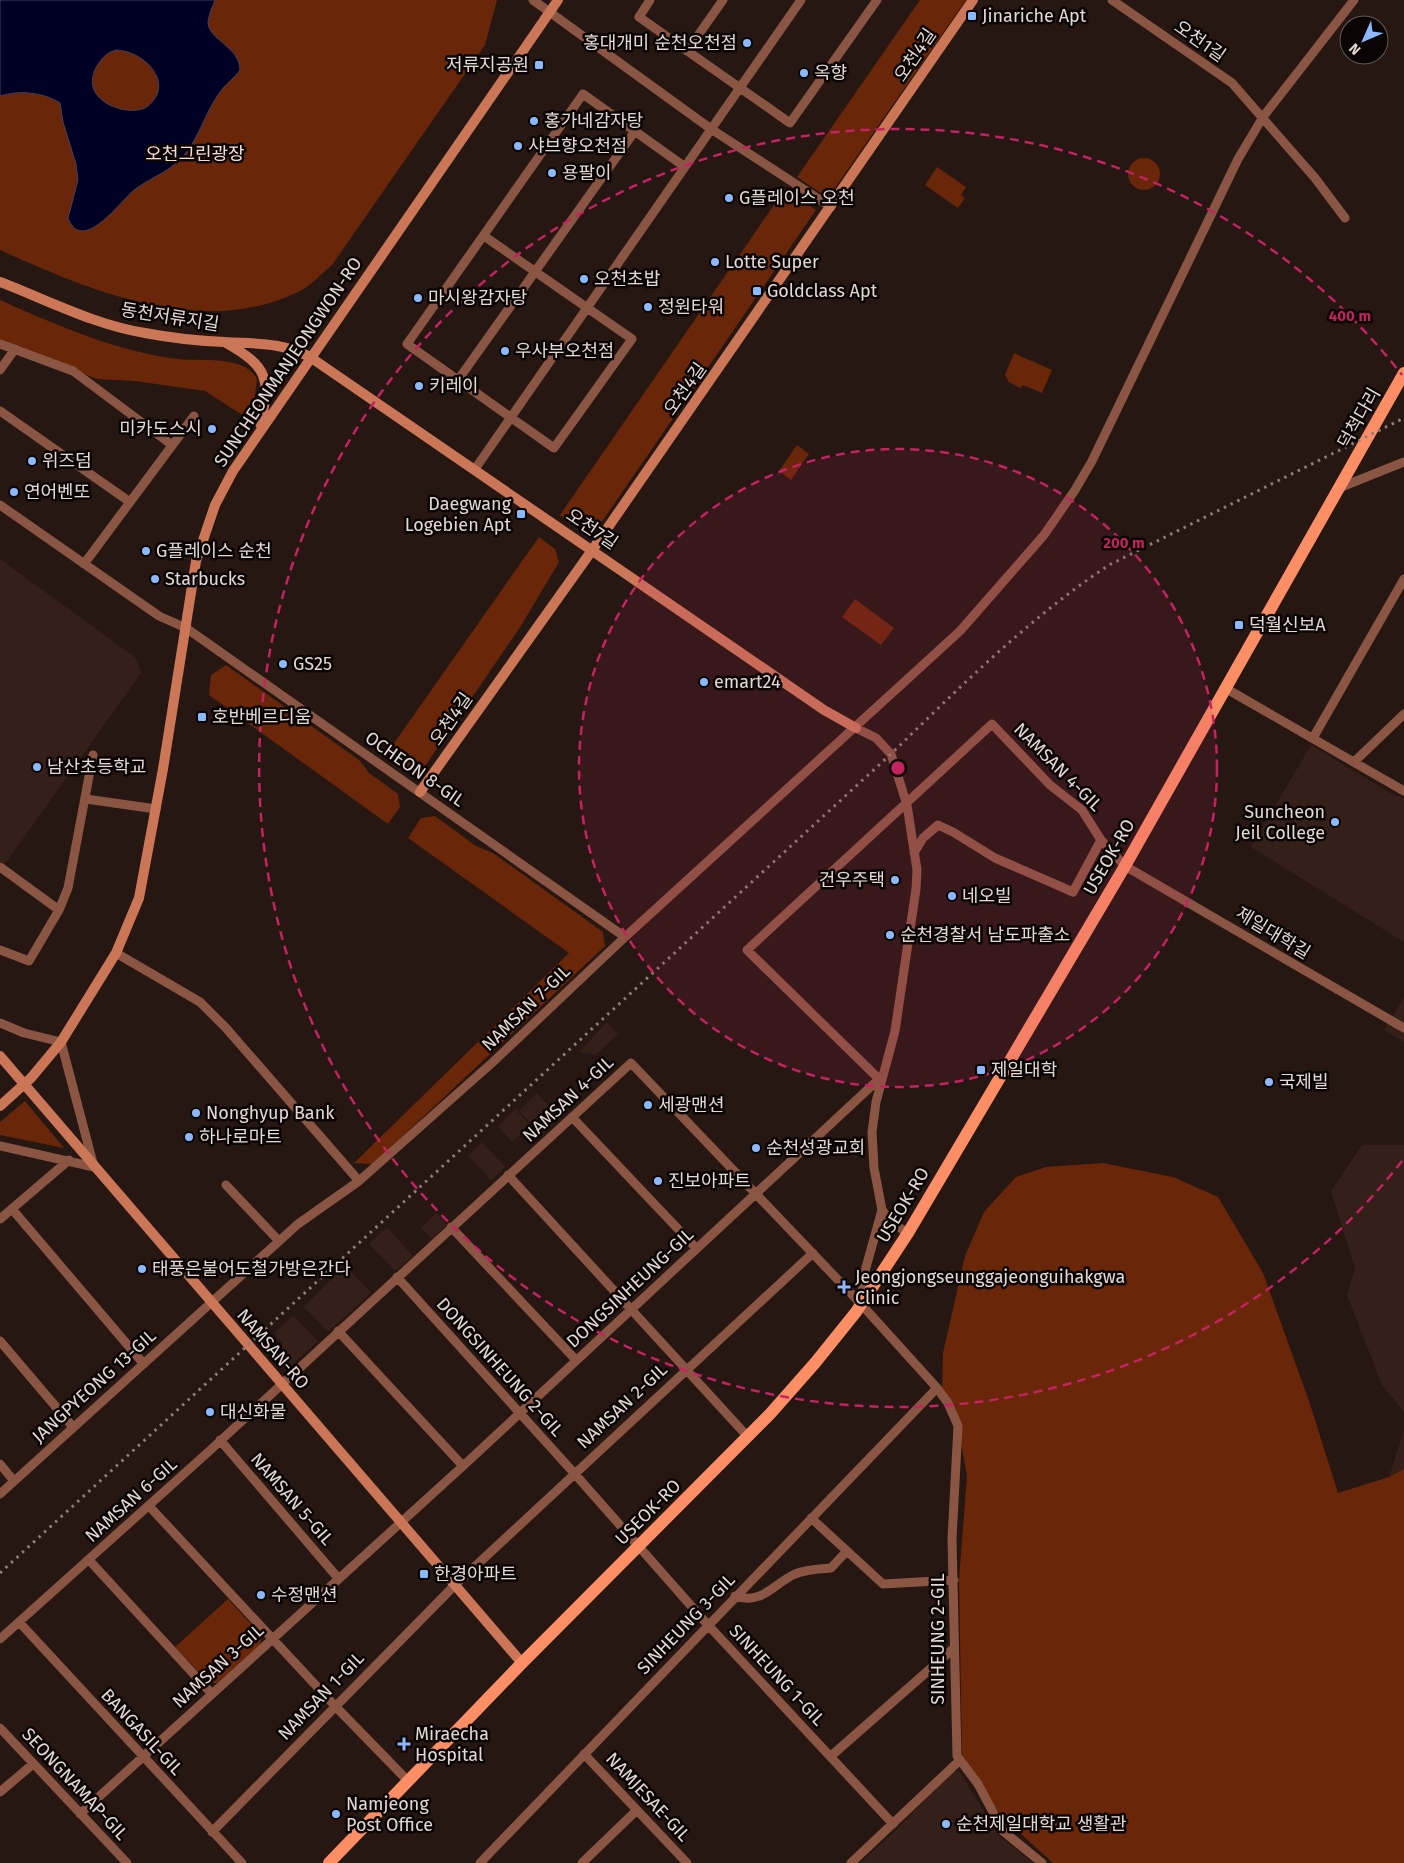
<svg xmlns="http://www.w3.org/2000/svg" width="1404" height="1863" viewBox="0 0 1404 1863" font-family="'Fira Sans','Noto Sans KR',sans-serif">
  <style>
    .built { fill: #342018 }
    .green { fill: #6a2609 }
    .water { fill: #000024; stroke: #444159; fill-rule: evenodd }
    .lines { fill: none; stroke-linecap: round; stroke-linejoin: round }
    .street { stroke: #8a5643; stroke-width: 9 }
    .secondary { stroke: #ca7657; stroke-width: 10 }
    .primary { stroke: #fc8e66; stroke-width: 12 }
    .rail { stroke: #8b7f7a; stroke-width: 3; stroke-dasharray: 2.5 5; stroke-linecap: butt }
    .ring { fill: none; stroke: #c42261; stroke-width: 2.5; stroke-dasharray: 9 6 }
    .poi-dot { fill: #8cb9fc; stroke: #0a0504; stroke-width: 2 }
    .labels { text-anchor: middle; stroke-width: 5; stroke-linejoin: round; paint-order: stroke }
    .poi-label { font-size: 18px; fill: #e2d8d4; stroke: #0a0504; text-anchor: start }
    .street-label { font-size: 18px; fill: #e2d8d4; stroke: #0a0504 }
    .park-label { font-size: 18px; fill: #f4ddd5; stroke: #0a0504 }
    .centre { fill: #c42261; stroke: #0a0504; stroke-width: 2.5 }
    .ring-label { font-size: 15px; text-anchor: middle; font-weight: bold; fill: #c42261; stroke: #0a0504; stroke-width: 5; stroke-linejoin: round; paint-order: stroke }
  </style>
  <rect width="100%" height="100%" fill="#261712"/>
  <path class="built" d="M0,559L136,658L141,673L5,864L0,861Z
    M1311,745L1394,795L1404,798V942L1251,847Z
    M1404,997V1042L1384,1030Z
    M607,1022L618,1034L596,1055L579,1052Z
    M537,1093L560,1118L542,1135L519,1111Z
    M515,1109L530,1125L512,1142L498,1126Z
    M482,1142L505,1167L491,1180L468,1156Z
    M1362,1145H1404V1412L1382,1385L1347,1295L1355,1269L1331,1191Z
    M436,1213L447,1225L432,1239L421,1228Z
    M387,1227L413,1256L395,1271L369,1244Z
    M345,1265L371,1293L328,1332L304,1307Z
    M293,1315L318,1341L287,1369L272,1354L283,1343L274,1334Z
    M1404,1430V1469L1389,1477Z
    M959,1771L999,1836L1033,1863H860L893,1833L951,1773Z"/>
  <path class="green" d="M0,0H497L485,45L332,265C320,275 310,287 296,293C200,338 89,290 0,250Z
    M920,0H966L828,198L797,177Z
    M1128 174a16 16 0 1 1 32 0a16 16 0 1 1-32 0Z
    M937,167L966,187L961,195L965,198L958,208L925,185Z
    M785,189L816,210L599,526C583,534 573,524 560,515Z
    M0,300C56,325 118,352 178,359C202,362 243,354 257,379L254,403L244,416L205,391L135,381L97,379L0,340Z
    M1014,353L1052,370L1042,393L1023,385L1020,388L1009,382L1005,375Z
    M797,445L809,454L791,480L779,471Z
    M539,537L555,549L559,562L519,629L425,766C410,774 398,765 385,756Z
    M855,599L894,628L881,645L842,617Z
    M226,665L359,760L369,773L398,794L400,807L388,824L209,695L211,675Z
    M435,816L476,846L493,853L603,932L605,946L373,1164L354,1163L569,953L408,838L421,818Z
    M25,1101L64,1148L0,1135V1122Z
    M1103,1163L1173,1177L1218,1197L1263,1273L1309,1401L1338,1493L1389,1477L1404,1469V1863H1053L1001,1816L962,1755L959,1580L967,1476L958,1426L942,1395L943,1353L965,1256L984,1212L1016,1177L1046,1167Z
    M228,1599L262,1636L260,1645L217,1683H209L175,1647Z"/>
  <path class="water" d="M0,0H215C213,6 208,16 208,23C209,40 240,47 240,70C235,78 226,83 220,92C207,110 201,131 189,149C175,170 153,176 134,190C120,202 82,255 68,218L78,180L76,164L63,122L60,103C42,92 20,90 0,96ZM117,50C146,52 175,84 148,106C132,119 76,102 97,66C102,58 107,52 117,50Z"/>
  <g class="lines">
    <path class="street" d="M533,0L711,129L831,207
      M650,0L639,17L790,123L877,0
      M1112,0L1232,83L1315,178L1345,218
      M687,51L723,0
      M484,236L632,339L554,448L407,344L583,94L685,167
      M0,344L73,371L172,445
      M0,370L15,349
      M458,380L635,131
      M0,411L130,502
      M475,469L801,0
      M1339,488L1404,462
      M0,505L159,616L186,628L625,937
      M84,564L194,416
      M1225,688L1404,791
      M856,728L876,738L891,754L907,805L917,870L916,889L895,1031L876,1102L872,1132L874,1168L882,1210L892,1223L908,1233
      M1313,738L1404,579
      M1354,762L1404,714
      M86,799L156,809
      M914,853L923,838L938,825L953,832L995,858L1073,892L1101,840L1125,866L1404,1028
      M0,867L59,910
      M0,950L29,961L59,910L68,888L93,755
      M116,953L200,1002L226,1028L359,1181
      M0,1023L24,1033L61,1042L94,1167L0,1146
      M879,1079L747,950L992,724L1050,785L1082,810L1101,840
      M572,1117L696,1248
      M508,1175L748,1437
      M226,1185L279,1241
      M12,1209L143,1363
      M0,1219L69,1160
      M451,1227L576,1360
      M397,1277L574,1473L708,1625L893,1824
      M861,1301L865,1271L882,1210
      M338,1331L463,1466
      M0,1341L73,1427
      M937,1388L948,1403L958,1426L952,1539L957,1756L978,1784L1003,1831L1042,1863
      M220,1440L338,1578
      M0,1464L14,1481
      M0,1494L298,1224L359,1181L493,1062L625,937L960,631L1044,535L1075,490L1092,461L1238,159L1263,117L1354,0
      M149,1506L335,1706L408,1781
      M811,1518L883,1584L954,1580
      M89,1560L212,1694
      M735,1596C763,1605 773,1584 795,1574C807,1569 819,1569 831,1568L846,1552
      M19,1622L242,1863
      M0,1639L206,1454L631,1063L861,1304L937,1388L480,1863
      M0,1728L127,1863
      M584,1754L687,1863
      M831,1756L954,1648
      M0,1792L33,1764
      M80,1814L463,1466L879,1079L881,1081
      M212,1832L455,1585L813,1253
      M582,1863L637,1810
      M851,1863L959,1761"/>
    <path class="secondary" d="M0,282C47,300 95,325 145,333C171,338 198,341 225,342C256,344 282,342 310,357L824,710L856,728
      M226,343C267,366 272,379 260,424
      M420,792L593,549L973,0
      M0,1056L522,1663
      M0,1106L31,1078L61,1042L116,953L139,898L163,769L196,561L215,505L233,471L558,0"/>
    <path class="primary" d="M329,1863L522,1663L770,1414L815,1363L856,1312L908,1233L1125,866L1404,373"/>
    <path class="rail" d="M0,1573L891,754C960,687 1029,618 1109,565L1404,418"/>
  </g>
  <circle cx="898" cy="768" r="319" fill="#c42261" fill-opacity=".12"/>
  <g class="ring">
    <circle cx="898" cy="768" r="319"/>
    <path d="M1402 1161A639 639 0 1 1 1402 375"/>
  </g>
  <g class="poi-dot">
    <rect x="967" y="11" width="10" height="10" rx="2.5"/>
    <circle cx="747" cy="43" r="5"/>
    <rect x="534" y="60" width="10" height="10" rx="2.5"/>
    <circle cx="804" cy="73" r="5"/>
    <circle cx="534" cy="121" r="5"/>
    <circle cx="518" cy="146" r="5"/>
    <circle cx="552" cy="173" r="5"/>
    <circle cx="729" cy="198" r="5"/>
    <circle cx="715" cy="262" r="5"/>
    <circle cx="584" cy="279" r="5"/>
    <rect x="752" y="286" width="10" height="10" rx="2.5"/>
    <circle cx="418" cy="298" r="5"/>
    <circle cx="648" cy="307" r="5"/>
    <circle cx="505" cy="351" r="5"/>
    <circle cx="419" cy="386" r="5"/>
    <circle cx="212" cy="429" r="5"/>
    <circle cx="32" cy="461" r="5"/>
    <circle cx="14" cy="492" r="5"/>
    <rect x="516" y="509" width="10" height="10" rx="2.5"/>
    <circle cx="146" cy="551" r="5"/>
    <circle cx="155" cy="579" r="5"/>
    <rect x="1234" y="620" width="10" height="10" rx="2.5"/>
    <circle cx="283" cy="664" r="5"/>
    <circle cx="704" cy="682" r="5"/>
    <rect x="197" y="712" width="10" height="10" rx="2.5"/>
    <circle cx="37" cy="767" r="5"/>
    <circle cx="1335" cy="822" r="5"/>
    <circle cx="895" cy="880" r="5"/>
    <circle cx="952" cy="896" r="5"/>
    <circle cx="890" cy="935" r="5"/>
    <rect x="976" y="1065" width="10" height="10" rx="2.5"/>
    <circle cx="1269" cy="1082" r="5"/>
    <circle cx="648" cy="1105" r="5"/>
    <circle cx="196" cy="1113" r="5"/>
    <circle cx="189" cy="1137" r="5"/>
    <circle cx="756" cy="1148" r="5"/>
    <circle cx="658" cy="1181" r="5"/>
    <circle cx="142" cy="1269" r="5"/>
    <path d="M841.5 1279.5h5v5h5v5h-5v5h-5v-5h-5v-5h5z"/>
    <circle cx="210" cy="1412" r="5"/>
    <rect x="419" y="1569" width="10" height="10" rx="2.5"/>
    <circle cx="261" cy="1595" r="5"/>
    <path d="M401.5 1736.5h5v5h5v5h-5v5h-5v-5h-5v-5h5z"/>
    <circle cx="336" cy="1814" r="5"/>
    <circle cx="946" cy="1824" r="5"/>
  </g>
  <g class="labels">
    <g class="poi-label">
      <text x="982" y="22">Jinariche Apt</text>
      <text x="737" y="49" text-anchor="end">홍대개미 순천오천점</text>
      <text x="529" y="71" text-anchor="end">저류지공원</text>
      <text x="814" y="79">옥향</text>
      <text x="544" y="127">홍가네감자탕</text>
      <text x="528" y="152">샤브향오천점</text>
      <text x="562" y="179">용팔이</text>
      <text x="739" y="204">G플레이스 오천</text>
      <text x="725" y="268">Lotte Super</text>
      <text x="594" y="285">오천초밥</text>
      <text x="767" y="297">Goldclass Apt</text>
      <text x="428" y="304">마시왕감자탕</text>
      <text x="658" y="313">정원타워</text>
      <text x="515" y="357">우사부오천점</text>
      <text x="429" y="392">키레이</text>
      <text x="202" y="435" text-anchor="end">미카도스시</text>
      <text x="42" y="467">위즈덤</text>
      <text x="24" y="498">연어벤또</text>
      <text x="511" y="510" text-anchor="end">Daegwang<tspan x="511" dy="21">Logebien Apt</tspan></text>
      <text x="156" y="557">G플레이스 순천</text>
      <text x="165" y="585">Starbucks</text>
      <text x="1249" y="631">덕월신보A</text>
      <text x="293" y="670">GS25</text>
      <text x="714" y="688">emart24</text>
      <text x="212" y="723">호반베르디움</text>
      <text x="47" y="773">남산초등학교</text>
      <text x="1325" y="818" text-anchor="end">Suncheon<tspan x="1325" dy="21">Jeil College</tspan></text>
      <text x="885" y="886" text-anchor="end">건우주택</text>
      <text x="962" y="902">네오빌</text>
      <text x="900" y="941">순천경찰서 남도파출소</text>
      <text x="991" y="1076">제일대학</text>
      <text x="1279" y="1088">국제빌</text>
      <text x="658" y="1111">세광맨션</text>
      <text x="206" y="1119">Nonghyup Bank</text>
      <text x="199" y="1143">하나로마트</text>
      <text x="766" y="1154">순천성광교회</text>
      <text x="668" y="1187">진보아파트</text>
      <text x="152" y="1275">태풍은불어도철가방은간다</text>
      <text x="855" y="1283">Jeongjongseunggajeonguihakgwa<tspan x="855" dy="21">Clinic</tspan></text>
      <text x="220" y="1418">대신화물</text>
      <text x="434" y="1580">한경아파트</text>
      <text x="271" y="1601">수정맨션</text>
      <text x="415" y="1740">Miraecha<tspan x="415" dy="21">Hospital</tspan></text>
      <text x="346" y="1810">Namjeong<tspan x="346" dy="21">Post Office</tspan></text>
      <text x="956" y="1830">순천제일대학교 생활관</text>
    </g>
    <g class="street-label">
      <text transform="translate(1200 41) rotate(35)" y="6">오천1길</text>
      <text transform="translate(915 55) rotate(-56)" y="6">오천4길</text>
      <text transform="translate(170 317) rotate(9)" y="6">동천저류지길</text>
      <text transform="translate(288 362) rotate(-56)" y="6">SUNCHEONMANJEONGWON-RO</text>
      <text transform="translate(685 389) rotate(-55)" y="6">오천4길</text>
      <text transform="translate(1359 418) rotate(-60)" y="6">덕척다리</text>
      <text transform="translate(592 529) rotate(34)" y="6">오천7길</text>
      <text transform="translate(451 719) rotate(-55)" y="6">오천4길</text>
      <text transform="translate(1058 767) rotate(45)" y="6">NAMSAN 4-GIL</text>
      <text transform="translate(415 769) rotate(35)" y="6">OCHEON 8-GIL</text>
      <text transform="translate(1109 857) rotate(-60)" y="6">USEOK-RO</text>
      <text transform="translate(1273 933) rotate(31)" y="6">제일대학길</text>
      <text transform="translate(526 1008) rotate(-44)" y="6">NAMSAN 7-GIL</text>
      <text transform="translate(568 1099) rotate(-43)" y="6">NAMSAN 4-GIL</text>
      <text transform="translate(903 1205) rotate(-59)" y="6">USEOK-RO</text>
      <text transform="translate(630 1288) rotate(-43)" y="6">DONGSINHEUNG-GIL</text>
      <text transform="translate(273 1349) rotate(49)" y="6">NAMSAN-RO</text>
      <text transform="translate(500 1367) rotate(48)" y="6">DONGSINHEUNG 2-GIL</text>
      <text transform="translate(94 1386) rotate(-42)" y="6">JANGPYEONG 13-GIL</text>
      <text transform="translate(622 1406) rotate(-43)" y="6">NAMSAN 2-GIL</text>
      <text transform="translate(292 1499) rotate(49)" y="6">NAMSAN 5-GIL</text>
      <text transform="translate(131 1500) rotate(-42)" y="6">NAMSAN 6-GIL</text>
      <text transform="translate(648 1512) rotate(-45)" y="6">USEOK-RO</text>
      <text transform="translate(686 1624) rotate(-46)" y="6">SINHEUNG 3-GIL</text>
      <text transform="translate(938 1639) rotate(-90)" y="6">SINHEUNG 2-GIL</text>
      <text transform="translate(218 1666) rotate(-42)" y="6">NAMSAN 3-GIL</text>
      <text transform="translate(777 1675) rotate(47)" y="6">SINHEUNG 1-GIL</text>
      <text transform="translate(321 1696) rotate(-46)" y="6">NAMSAN 1-GIL</text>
      <text transform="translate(142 1732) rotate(47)" y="6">BANGASIL-GIL</text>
      <text transform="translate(75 1784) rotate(47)" y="6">SEONGNAMAP-GIL</text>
      <text transform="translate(648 1797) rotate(47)" y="6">NAMJESAE-GIL</text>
    </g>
    <g class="park-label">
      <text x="195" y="160">오천그린광장</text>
    </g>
  </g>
  <circle cx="898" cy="768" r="8" class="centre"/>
  <g class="ring-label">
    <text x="1350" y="321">400 m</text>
    <text x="1124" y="548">200 m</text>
  </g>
  <g transform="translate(1364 40) rotate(225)"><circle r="24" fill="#0a0504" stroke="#605957"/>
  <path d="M0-4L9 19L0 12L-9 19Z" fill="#8cb9fc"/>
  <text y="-8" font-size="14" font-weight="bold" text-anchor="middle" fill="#e2d8d4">N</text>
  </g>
</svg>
